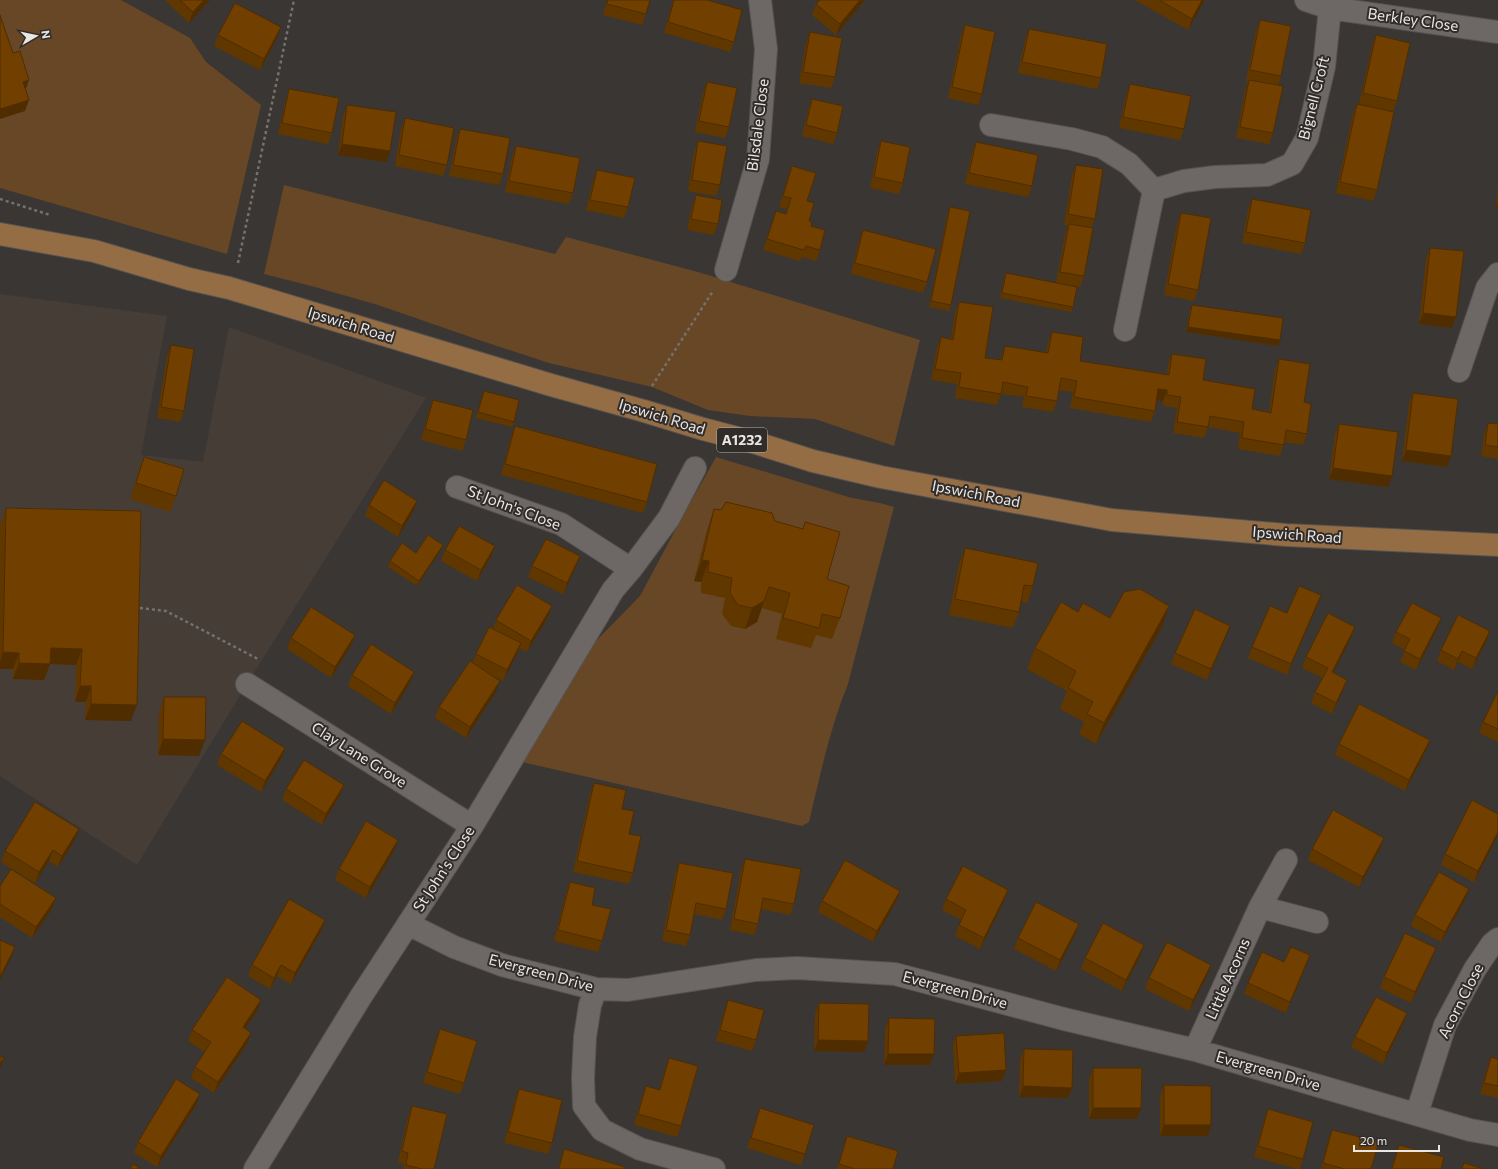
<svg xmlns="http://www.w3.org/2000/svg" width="1498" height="1169" viewBox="0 0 1498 1169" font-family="Commissioner,sans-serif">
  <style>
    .built { fill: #463d36 }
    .green { fill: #684726 }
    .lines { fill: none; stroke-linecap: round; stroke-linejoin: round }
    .minor-casing { stroke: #55524f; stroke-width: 24 }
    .major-casing { stroke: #55524f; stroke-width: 24 }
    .path { stroke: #75716f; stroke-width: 2.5; stroke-dasharray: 3 3; stroke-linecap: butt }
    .minor { stroke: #6d6865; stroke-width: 22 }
    .major { stroke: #956d45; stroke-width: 22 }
    .wall { fill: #613700 }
    .shaded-wall { fill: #4f2d00 }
    .building { fill: #714000; stroke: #4f2d00 }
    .labels { text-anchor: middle; stroke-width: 4; stroke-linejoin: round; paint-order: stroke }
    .shield { fill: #302c29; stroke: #b2afad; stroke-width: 1 }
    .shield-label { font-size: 14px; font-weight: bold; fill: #e9e7e5 }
    .street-label { font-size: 15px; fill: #e9e7e5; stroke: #302c29 }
  </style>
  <rect width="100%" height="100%" fill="#3a3633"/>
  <path class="built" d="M0,294L167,316L141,455L203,462L229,327L426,398L247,684L137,865L0,776Z"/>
  <path class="green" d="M0,0H121L190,38L206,62L261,105L227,254L0,188Z
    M284,185L555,254L566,237L698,272L920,340L894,446L815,419L750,416L708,410L652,387L549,363L482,341L378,305L315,287L264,274Z
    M716,457L852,498L880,503L894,507L848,684C830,728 820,776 809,822L802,826L522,762L595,642L640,596L678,525Z"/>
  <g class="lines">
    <defs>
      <path id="minor" d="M1306,0L1330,8L1498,32
        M991,125L1072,139L1102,147L1129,164L1154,190
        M1154,190L1184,181L1215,177L1267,175L1292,164L1307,138L1324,67L1330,8
        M726,270L758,159L766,49L760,0
        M1125,330L1154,190
        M1459,371L1487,288L1498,274
        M457,487L561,524L631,569
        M247,684L472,826
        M1260,907L1317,922
        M408,924L454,947L502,965L596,989L628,990L756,970L797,968L895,974L1064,1019L1195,1050L1470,1130L1498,1135
        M596,989L590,1005L585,1037L583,1078L584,1106L602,1130L640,1149L714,1169
        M1195,1050L1260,907L1286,860
        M1417,1113L1445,1025L1475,969L1492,944L1498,939
        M255,1169L360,998L472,826L613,590L631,569L669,518L695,468"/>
      <path id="major" d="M0,234L94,251L189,279L229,288L551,385L644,411L703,429L753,442L813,461L881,477L1112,520L1286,535L1498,545"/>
    </defs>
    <use href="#minor" class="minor-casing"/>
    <use href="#major" class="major-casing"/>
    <path class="path" d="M0,199L50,215
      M238,263L294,0
      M652,386L713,291
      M140,608L166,611L258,659"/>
    <use href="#minor" class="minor"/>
    <use href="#major" class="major"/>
  </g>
  <path class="wall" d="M165,0H210L189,23Z
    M607,0H650L646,14L642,25L603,15Z
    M673,0H707L734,42L730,52L664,33Z
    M865,0L836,35L812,15L816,4Z
    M1135,0H1204L1188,30Z
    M1260,20L1281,76L1278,85L1273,133L1269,144L1236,138L1245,91L1248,82L1246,81L1256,31Z
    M965,25L982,94L978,105L948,98L961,36Z
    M281,27L277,38L260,70L214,46L218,35Z
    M1029,29L1101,78L1097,89L1018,73L1025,40Z
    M810,32L835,77L831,88L799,83L806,43Z
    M1376,35L1397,101L1393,112L1377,190L1373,201L1336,193L1353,114L1357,104H1359L1372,46Z
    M707,82L729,127L725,138L695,132L703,93Z
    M1130,84L1184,129L1180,140L1119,128L1126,95Z
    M289,89L332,133L328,144L278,134L286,99Z
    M812,99L837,133L833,144L802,136L808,110Z
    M347,105L386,162L338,155L343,116Z
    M405,118L447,165L443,176L395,166L401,129Z
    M460,129L503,174L499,185L449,176L456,140Z
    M698,141L720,185L716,196L688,191L694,152Z
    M881,141L903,183L899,194L870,188L877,152Z
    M976,142L1032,186L1028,197L965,184L972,153Z
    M516,146L573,193L569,204L505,192L512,157Z
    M1076,165L1095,219L1091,228L1084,276L1080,287L1056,283L1065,235L1068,226L1064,225L1072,176Z
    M792,166L807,201L809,221L820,250L816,261L802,257L800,261L763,250L776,211L785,214L787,209L779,207L788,177Z
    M597,170L628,207L624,218L586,210L593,181Z
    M1498,188V209H1496Z
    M696,195L718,224L714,235L687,230L692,206Z
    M1252,199L1305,243L1301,254L1242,243L1248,210Z
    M950,207L951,305L949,311L929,307L948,212Z
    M1181,213L1198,290L1194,301L1164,295L1177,224Z
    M863,230L927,282L923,293L851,274L859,241Z
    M1430,248L1452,328L1419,324L1426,259Z
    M1006,273L1073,307L1071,312L1000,298L1004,279Z
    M959,302L985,358L1000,360L1005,346L1046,353L1048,343L1052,332L1080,361L1167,375L1168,364L1172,354L1203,380L1252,409L1269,412L1275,370L1279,359L1304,402L1307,434L1303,445L1284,442L1280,456L1238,449L1240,433L1208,427L1204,438L1173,433L1177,408L1163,406V401L1157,400L1155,411L1151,422L1070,408L1073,392L1059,390L1057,401L1053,412L1022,407L1024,397L1001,394L997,405L955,398L957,384L931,380L937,348L941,337L951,339L955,313Z
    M1192,305L1278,346L1186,332L1190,310Z
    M171,345L184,411L180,422L157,418L167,356Z
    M484,391L514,422L512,427L476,418Z
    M1413,393L1451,456L1447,467L1402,461L1409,404Z
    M433,400L466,440L462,451L421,440L429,411Z
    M1488,423L1498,424V459L1481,456L1484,434Z
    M1339,424L1388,487L1329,479L1335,434Z
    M515,426L647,502L643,513L501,475L511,437Z
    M144,457L176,496L170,512L130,499L138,473Z
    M369,505L413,512L398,537L365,516Z
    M6,508L131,721L85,720L86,702H75L76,665L50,664L44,680L13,679V669H0V524Z
    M714,509L775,521L827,579L840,618L832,639L816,635L811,648L776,639L782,614L762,608L757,622L745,629L731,626L722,614L725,598L701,593V582L694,581L707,530Z
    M443,545L441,550L417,586L388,567L390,561Z
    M965,548L1033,586L1027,603L1021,601L1019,612L1013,628L949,615L959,564Z
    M445,550L491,557L477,581L441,561Z
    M532,566L576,567L563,594L528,577Z
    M552,606L548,617L527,652L520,648L517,654L503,681L493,676L496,692L466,738L435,718L439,707L473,662L476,654L493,629L496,620Z
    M1169,606L1162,627L1096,744L1079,734L1084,722L1060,709L1067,691L1027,669L1035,648L1078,612L1110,618Z
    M1317,606L1287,675L1248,658L1252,647L1287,613Z
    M1441,618L1437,629L1416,670L1400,662L1405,650L1392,643L1396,632Z
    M1355,627L1351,638L1333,673L1343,691L1332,714L1311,703L1315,692L1323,678L1302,668L1306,657Z
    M1490,631L1486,642L1472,669L1458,662L1454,670L1437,661L1441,650Z
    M355,635L351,646L331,678L287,649L291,638Z
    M1226,637L1207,680L1171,664L1175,653Z
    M414,672L410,683L391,714L348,686L352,675Z
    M1498,691V742L1479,733L1483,722Z
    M164,697L199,756L158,755L159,713Z
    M1430,740L1426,751L1405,791L1335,755L1339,744Z
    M285,748L281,759L261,792L217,765L221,754Z
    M594,783L622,809L629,834L633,873L629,884L573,872L590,794Z
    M286,789L340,796L322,825L282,800Z
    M1498,814V835L1474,882L1441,865L1445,854Z
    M75,840L58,867L49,861L35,883L1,862L5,851Z
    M1312,849H1380L1359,887L1308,860Z
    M394,851L366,898L335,880L339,869Z
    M745,859L794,904L790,915L761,909L758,924L754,935L730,930L741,869Z
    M679,863L726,909L722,920L694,914L690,935L686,946L662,941L675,874Z
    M570,882L592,905L602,941L598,952L554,941L566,893Z
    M0,886L56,898L52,909L32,938L0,917Z
    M1008,890L1004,901L980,949L955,936L961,920L942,910L946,899Z
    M900,891L896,902L873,942L818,912L822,901Z
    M1465,900L1441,942L1411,926L1415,915Z
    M321,931L291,984L277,976L270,989L248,976L252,965Z
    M1075,935L1056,971L1014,949L1018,938Z
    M1436,948L1432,959L1411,1003L1380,988L1384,977Z
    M1140,956L1122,991L1081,969L1085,958Z
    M1284,962L1306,966L1286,1013L1244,994L1248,983Z
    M1207,976L1189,1011L1145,989L1149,978Z
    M728,1000L756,1040L752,1051L716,1041L724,1011Z
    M819,1003L868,1041L864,1052L814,1051L815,1014Z
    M257,1011L245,1029L247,1044L214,1093L191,1078L195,1067L205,1052L188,1041L192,1030Z
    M1407,1013L1403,1024L1383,1064L1351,1047L1355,1037Z
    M889,1018L930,1065H884L885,1029Z
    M440,1029L464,1083L460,1094L423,1083L436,1040Z
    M956,1036L1006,1070L1002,1081L955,1084L953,1046Z
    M1024,1049L1072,1088L1068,1098L1019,1097L1020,1060Z
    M1491,1057L1498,1059V1098L1480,1094L1487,1068Z
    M669,1058L681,1126L677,1137L634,1125L642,1097L646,1086L659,1090L665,1069Z
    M1093,1068L1141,1108L1137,1119H1089V1079Z
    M1164,1085L1211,1125L1208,1136H1160V1096Z
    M519,1089L552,1143L548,1154L504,1143L515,1100Z
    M200,1094L196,1105L157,1167L134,1153L138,1142Z
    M412,1106L434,1169H403L404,1164L398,1162L408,1117Z
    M760,1108L805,1154L801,1165L747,1148Z
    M1268,1109L1303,1159L1300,1169H1297L1254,1157L1264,1120Z
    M1332,1130L1371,1169H1321L1328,1141Z
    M847,1136L893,1169H837Z
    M1399,1145L1441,1169H1391L1395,1156Z
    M564,1149L624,1169H558Z"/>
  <path class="shaded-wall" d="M204,0H210L189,23L193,12Z
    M860,0H865L836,35L840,24Z
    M1202,0H1204L1203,3L1188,30L1192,19Z
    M281,27L277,38L260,70L264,59Z
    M29,80L25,91L23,82Z
    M29,100L25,111L0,119V109Z
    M342,144L390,151L386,162L338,155Z
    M1498,202V209H1496Z
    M1423,313L1456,317L1452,328L1419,324Z
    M1188,327L1280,340L1278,346L1186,332Z
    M1158,389L1167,390L1163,401L1154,400Z
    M1406,450L1451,456L1447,467L1402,461Z
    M1333,468L1392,476L1388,487L1329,479Z
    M417,501L413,512L398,537L402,526Z
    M443,545L441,550L417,586L419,581Z
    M495,546L491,557L477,581L481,570Z
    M580,556L576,567L563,594L567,583Z
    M702,560L709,561L701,582L694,581Z
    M1321,595L1317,606L1287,675L1291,664Z
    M764,601L757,622L745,629L752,608Z
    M552,606L548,617L527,652L531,641Z
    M1169,606L1162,627L1096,744L1104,723Z
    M1441,618L1437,629L1416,670L1420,659Z
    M1230,626L1226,637L1207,680L1211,669Z
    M1355,627L1351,638L1328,683L1332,672Z
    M1490,631L1486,642L1472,669L1476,658Z
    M355,635L351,646L331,678L335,667Z
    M521,643L517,654L503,681L507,670Z
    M51,648L82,649L76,665L50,664L44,680L13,679L19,663Z
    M1462,651L1458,662L1454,670L1458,659Z
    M3,652L19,653L13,669H0V661Z
    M414,672L410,683L391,714L395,703Z
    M1347,680L1343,691L1332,714L1336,703Z
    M500,681L496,692L466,738L470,727Z
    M80,686H91L86,702H75Z
    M91,704L137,705L131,721L85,720Z
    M163,739L205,740L199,756L158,755Z
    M1430,740L1426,751L1405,791L1409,780Z
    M285,748L281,759L261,792L265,781Z
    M344,785L340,796L322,825L326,814Z
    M79,829L75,840L58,867L62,856Z
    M1498,832V835L1474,882L1478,871Z
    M1384,838L1380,849L1359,887L1363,877Z
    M398,840L394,851L366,898L370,887Z
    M53,850L49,861L35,883L39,872Z
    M1469,889L1465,900L1441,942L1445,932Z
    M1008,890L1004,901L980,949L984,938Z
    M900,891L896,902L873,942L877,931Z
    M56,898L52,909L32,938L36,927Z
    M325,920L321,931L291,984L295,973Z
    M1079,924L1075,935L1056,971L1060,960Z
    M1144,945L1140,956L1122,991L1126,980Z
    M15,947L11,958L0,980V977Z
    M1436,948L1432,959L1411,1003L1415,992Z
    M1310,955L1306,966L1286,1013L1290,1002Z
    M281,965L277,976L270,989L274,978Z
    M1211,965L1207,976L1189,1011L1193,1000Z
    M261,1000L257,1011L239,1038L243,1027Z
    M1407,1013L1403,1024L1383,1064L1387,1053Z
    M251,1033L247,1044L214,1093L218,1082Z
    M818,1040L868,1041L864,1052L814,1051Z
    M888,1054H934L930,1065H884Z
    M4,1058L0,1068V1064Z
    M1006,1070L1002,1081L955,1084L959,1073Z
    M1023,1086L1072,1088L1068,1098L1019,1097Z
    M200,1094L196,1105L157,1167L161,1156Z
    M1093,1108H1141L1137,1119H1089Z
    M1164,1125H1211L1208,1136H1160Z"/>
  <path class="building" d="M180,0H204L193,12Z
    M608,0H650L646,14L607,4Z
    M674,0H707L742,10L734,42L668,22Z
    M820,0H860L840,24L816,4Z
    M1159,0H1202L1192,19Z
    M235,3L281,27L264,59L218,35Z
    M0,15L13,53L20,51L29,80L23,82L29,100L0,109Z
    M1260,20L1291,26L1281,76L1250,70Z
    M965,25L995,32L982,94L952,87Z
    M1029,29L1107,44L1101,78L1022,62Z
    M810,32L842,38L835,77L803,72Z
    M1376,35L1410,43L1397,101L1363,93Z
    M1249,80L1283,86L1273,133L1240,127Z
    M707,82L737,88L729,127L699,121Z
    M1130,84L1191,96L1184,129L1123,117Z
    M289,89L339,98L332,133L282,123Z
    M812,99L843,106L837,133L806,125Z
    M1357,104L1394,112L1377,190L1340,182Z
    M347,105L396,112L390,151L342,144Z
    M405,118L454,128L447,165L399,155Z
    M460,129L510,138L503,174L453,165Z
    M698,141L727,146L720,185L692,180Z
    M881,141L910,147L903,183L874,177Z
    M976,142L1038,155L1032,186L969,173Z
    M516,146L580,158L573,193L509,181Z
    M1076,165L1103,169L1095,219L1068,214Z
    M792,166L816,173L807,201L814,203L809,221L812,222L811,226L825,230L820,250L806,246L804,250L767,239L776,211L786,214L791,198L783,196Z
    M597,170L635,178L628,207L590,200Z
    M696,195L722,200L718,224L691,219Z
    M1252,199L1311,210L1305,243L1246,232Z
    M950,207L970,211L951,305L931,301Z
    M1181,213L1211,218L1198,290L1168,284Z
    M1069,224L1093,228L1084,276L1060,272Z
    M863,230L936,249L927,282L855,263Z
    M1430,248L1464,251L1456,317L1423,313Z
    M1006,273L1077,287L1073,307L1002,293Z
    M959,302L993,307L985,358L1002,360L1005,346L1048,353L1052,332L1083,337L1080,361L1169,375L1172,354L1206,359L1203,380L1255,389L1252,409L1271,413L1279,359L1310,364L1304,402L1311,404L1307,434L1286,430L1284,445L1242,438L1244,422L1210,416L1208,427L1177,422L1181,397L1167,395V390L1158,389L1155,411L1074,397L1077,381L1061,378L1057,401L1026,396L1028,387L1003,382L1001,394L959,387L961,373L935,369L941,337L953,340Z
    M1192,305L1283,318L1280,340L1188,327Z
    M171,345L194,349L184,411L161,407Z
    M484,391L519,400L514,422L478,412Z
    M1413,393L1458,399L1451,456L1406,450Z
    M433,400L473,410L466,440L425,429Z
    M1488,423L1498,424V447L1485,445Z
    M1339,424L1398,432L1392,476L1333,468Z
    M515,426L657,464L647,502L505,464Z
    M144,457L184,469L176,496L136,483Z
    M384,480L417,501L402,526L369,505Z
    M726,502L772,513L775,521L803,529L805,522L840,532L827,579L849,586L840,618L822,614L819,628L783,618L790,593L769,587L764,601L752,608L738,605L730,593L732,578L708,572L709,561L702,560L714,509L721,510Z
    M6,508L141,511L137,705L91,704V686H80L82,649L51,648L50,664L19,663V653L3,652Z
    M459,526L495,546L481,570L445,550Z
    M428,535L443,545L419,581L390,561L402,543L416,553Z
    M546,539L580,556L567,583L532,566Z
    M965,548L1038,563L1033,586L1024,585L1019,612L955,599Z
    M517,585L552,606L531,641L496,620Z
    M1299,586L1321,595L1291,664L1252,647L1270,606L1287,613Z
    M1140,589L1169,606L1104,723L1087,714L1093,702L1068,688L1076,671L1035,648L1061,602L1078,612L1083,603L1110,618L1124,592Z
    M1412,603L1441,618L1420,659L1404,651L1410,639L1396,632Z
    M311,607L355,635L335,667L291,638Z
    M1195,609L1230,626L1211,669L1175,653Z
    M1328,613L1355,627L1332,672L1347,680L1336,703L1315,692L1328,668L1306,657Z
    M1458,615L1490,631L1476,658L1462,651L1458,659L1441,650Z
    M489,627L521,643L507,670L476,654Z
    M371,644L414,672L395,703L352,675Z
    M470,661L500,681L470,727L439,707Z
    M1498,691V729L1483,722Z
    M164,697H206L205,740L163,739Z
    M1359,704L1430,740L1409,780L1339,744Z
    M242,721L285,748L265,781L221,754Z
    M304,760L344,785L326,814L286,789Z
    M594,783L626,790L622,809L634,811L629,834L641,836L633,873L577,861Z
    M1472,800L1498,814V832L1478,871L1445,854Z
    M35,802L79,829L62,856L53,850L39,872L5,851Z
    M1333,810L1384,838L1363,877L1312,849Z
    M366,821L398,840L370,887L339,869Z
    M745,859L801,869L794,904L763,898L758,924L734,919Z
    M845,860L900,891L877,931L822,901Z
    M679,863L733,873L726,909L696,903L690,935L666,930Z
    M963,866L1008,890L984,938L959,925L966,910L946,899Z
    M11,869L56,898L36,927L0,904V886Z
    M1439,872L1469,889L1445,932L1415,915Z
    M570,882L595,888L592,905L611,909L602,941L558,930Z
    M289,899L325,920L295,973L281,965L274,978L252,965Z
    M1036,902L1079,924L1060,960L1018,938Z
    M1103,923L1144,945L1126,980L1085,958Z
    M1405,933L1436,948L1415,992L1384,977Z
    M0,940L15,947L0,977Z
    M1167,942L1211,965L1193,1000L1149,978Z
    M1291,947L1310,955L1290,1002L1248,983L1262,952L1284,962Z
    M227,977L261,1000L243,1027L251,1033L218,1082L195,1067L211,1042L192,1030Z
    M1376,997L1407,1013L1387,1053L1355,1037Z
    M728,1000L764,1010L756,1040L720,1030Z
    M819,1003L869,1004L868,1041L818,1040Z
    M889,1018L935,1019L934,1054H888Z
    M440,1029L477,1041L464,1083L427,1072Z
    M1004,1033L1006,1070L959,1073L956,1036Z
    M1024,1049L1073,1050L1072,1088L1023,1086Z
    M0,1056L4,1058L0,1064Z
    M1491,1057L1498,1059V1086L1484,1083Z
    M669,1058L698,1066L681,1126L638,1114L646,1086L660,1090Z
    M1093,1068H1142L1141,1108H1093Z
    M176,1079L200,1094L161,1156L138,1142Z
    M1164,1085L1211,1086V1125H1164Z
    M519,1089L562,1100L552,1143L508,1132Z
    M412,1106L447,1114L434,1169H422L406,1165L408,1153L402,1151Z
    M760,1108L814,1125L805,1154L751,1138Z
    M1268,1109L1313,1122L1303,1159L1258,1146Z
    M1332,1130L1379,1142L1371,1169H1345L1323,1163Z
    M847,1136L898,1151L893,1169H855L839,1164Z
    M1399,1145L1444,1157L1441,1169H1392Z
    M564,1149L625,1167L624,1169H559Z
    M1464,1163L1484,1169H1462Z
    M133,1164L141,1169H130Z"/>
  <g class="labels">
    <rect class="shield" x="717" y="428" width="50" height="24" rx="3"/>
    <g class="shield-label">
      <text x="742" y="445">A1232</text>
    </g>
    <g class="street-label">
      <text transform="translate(1413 20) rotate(8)" y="5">Berkley Close</text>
      <text transform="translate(1314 98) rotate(-76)" y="5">Bignell Croft</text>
      <text transform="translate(758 125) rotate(-83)" y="5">Bilsdale Close</text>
      <text transform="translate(351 325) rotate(17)" y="5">Ipswich Road</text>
      <text transform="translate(662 417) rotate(17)" y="5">Ipswich Road</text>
      <text transform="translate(976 494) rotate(11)" y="5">Ipswich Road</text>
      <text transform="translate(514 508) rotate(21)" y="5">St John's Close</text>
      <text transform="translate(1297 535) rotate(4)" y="5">Ipswich Road</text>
      <text transform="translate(359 755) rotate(32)" y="5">Clay Lane Grove</text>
      <text transform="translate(444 869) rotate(-57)" y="5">St John's Close</text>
      <text transform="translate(541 973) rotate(15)" y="5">Evergreen Drive</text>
      <text transform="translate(1228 979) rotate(-66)" y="5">Little Acorns</text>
      <text transform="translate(955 990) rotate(15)" y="5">Evergreen Drive</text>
      <text transform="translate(1461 1001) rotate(-63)" y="5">Acorn Close</text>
      <text transform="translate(1268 1071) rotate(16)" y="5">Evergreen Drive</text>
    </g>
  </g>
  <g transform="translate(36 36) rotate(81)" stroke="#302c29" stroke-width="3" paint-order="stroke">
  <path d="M0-3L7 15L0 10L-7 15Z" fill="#e9e7e5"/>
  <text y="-6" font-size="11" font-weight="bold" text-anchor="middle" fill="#e9e7e5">N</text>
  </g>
  <path d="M1354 1145v6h85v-6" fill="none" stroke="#e9e7e5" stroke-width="2"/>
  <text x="1360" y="1145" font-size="12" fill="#e9e7e5" stroke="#302c29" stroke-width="3" paint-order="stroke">20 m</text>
</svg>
